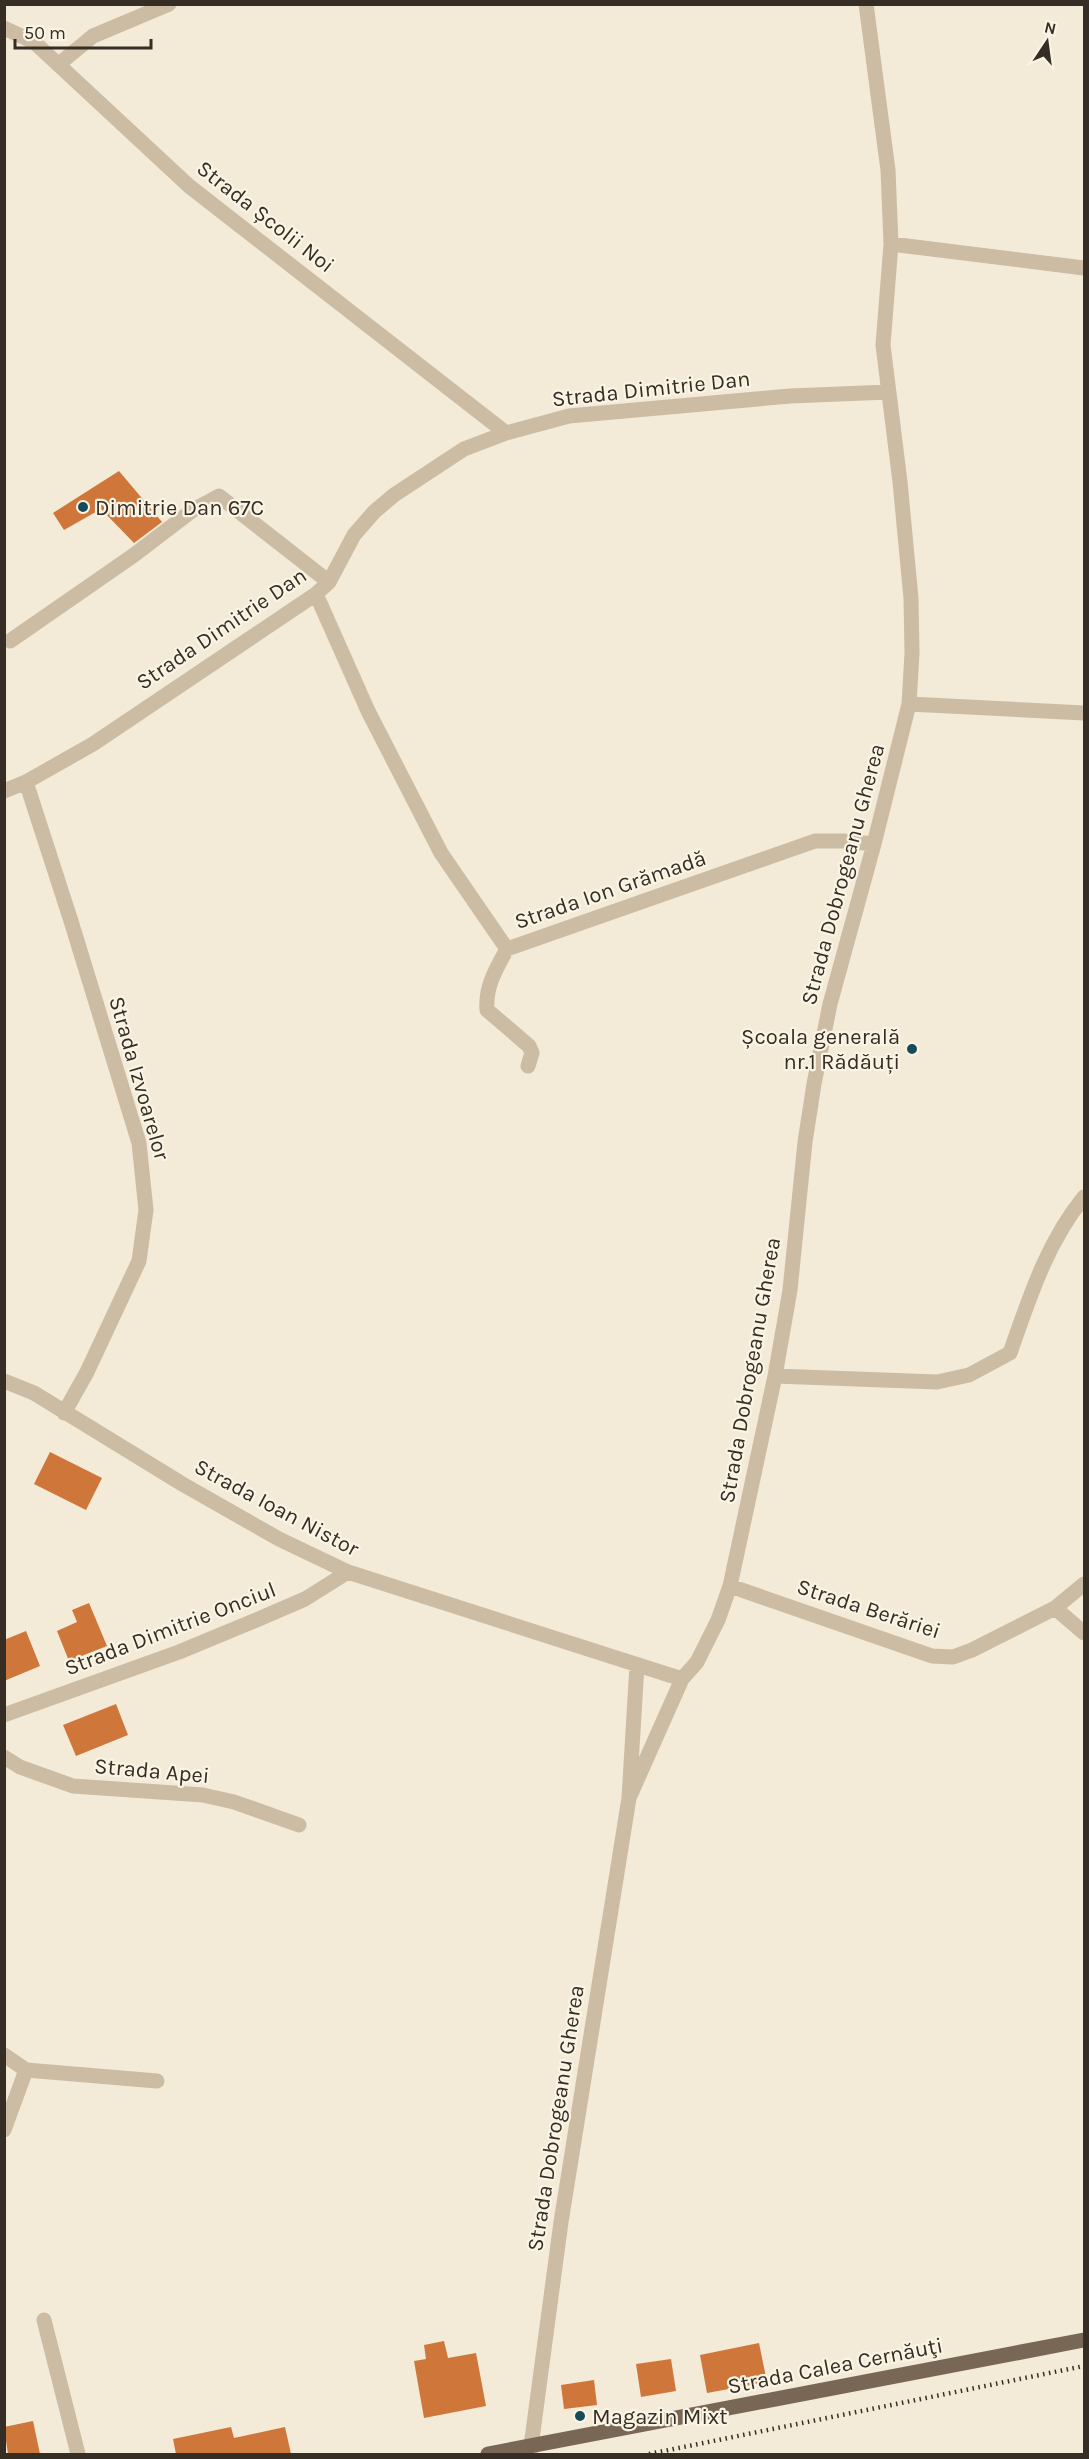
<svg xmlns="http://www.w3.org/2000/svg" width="1089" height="2459" viewBox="0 0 1089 2459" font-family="Karla,sans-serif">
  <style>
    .building { fill: #cf763a }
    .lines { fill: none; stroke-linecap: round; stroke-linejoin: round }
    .minor { stroke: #ccbca3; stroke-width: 15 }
    .major { stroke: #796755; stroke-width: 15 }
    .rail { stroke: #362d25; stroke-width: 4.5; stroke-dasharray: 1.5 4.5; stroke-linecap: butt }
    .poi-dot { fill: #184b5a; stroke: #faf4e4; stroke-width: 2 }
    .labels { text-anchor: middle; stroke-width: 4.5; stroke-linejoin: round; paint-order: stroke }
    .street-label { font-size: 22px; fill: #362d25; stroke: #faf4e4 }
    .poi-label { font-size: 22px; fill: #362d25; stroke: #faf4e4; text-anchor: start }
  </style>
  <rect width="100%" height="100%" fill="#f3ead7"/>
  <path class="building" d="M119,471L162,522L134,543L101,509L64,530L53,513Z
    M50,1452L102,1478L86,1510L34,1484Z
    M89,1603L107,1646L69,1661L57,1631L77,1622L72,1610Z
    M26,1631L40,1666L4,1681V1640Z
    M116,1704L128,1735L76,1756L63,1725Z
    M444,2341L448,2358L476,2353L486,2406L424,2418L414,2361L426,2359L424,2345Z
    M759,2343L767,2382L707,2393L700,2355Z
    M671,2359L676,2391L641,2397L636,2364Z
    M594,2380L597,2405L564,2409L561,2385Z
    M33,2421L40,2454H8L4,2427Z
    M231,2427L234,2438L285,2427L291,2454H176L173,2439Z"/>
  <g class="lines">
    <path class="minor" d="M4,28L34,42L189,186L506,433
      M59,64L93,36L169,4
      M891,244L1084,268
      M316,594L368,711L441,853L507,949L815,841H843L874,844
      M10,641L134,555L193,510L219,496L329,582
      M909,704L1084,713
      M26,782L71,921L139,1143L146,1210L139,1261L87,1372L64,1413
      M4,791L26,782L93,744L316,594L329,582L354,535L374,512L394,495L464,449L506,433L569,416L790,396L889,392
      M507,949C496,969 485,987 487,1010L529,1046L532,1053L528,1066
      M775,1376L937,1382L969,1375L1010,1353C1029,1299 1047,1242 1084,1197
      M4,1381L34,1393L184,1485L279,1539L348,1572L682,1679
      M730,1586L932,1656L953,1657L972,1650L1055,1608L1084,1584
      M1055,1608L1084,1633
      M4,1715L179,1652L254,1621L305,1599L348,1572
      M4,1757L20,1767L73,1786L203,1795L234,1802L299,1825
      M629,1798L682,1679L697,1662L718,1620L730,1586L775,1376L790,1290L805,1142L814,1084L830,1004L874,844L909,704L912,653L911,598L900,482L883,345L891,244L888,170L866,4
      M4,2055L26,2070L157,2081
      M4,2130L26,2070
      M44,2320L78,2454
      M530,2454L561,2222L629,1798L637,1665"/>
    <path class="major" d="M488,2454L1084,2340"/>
    <path class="rail" d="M649,2454L1084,2366"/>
  </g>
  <g class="poi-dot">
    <circle cx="83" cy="507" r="6"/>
    <circle cx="912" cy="1049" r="6"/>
    <circle cx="580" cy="2416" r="6"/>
  </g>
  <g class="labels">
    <g class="street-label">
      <text transform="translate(266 216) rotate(38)" y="8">Strada Școlii Noi</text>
      <text transform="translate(651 388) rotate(-6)" y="8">Strada Dimitrie Dan</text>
      <text transform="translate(221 628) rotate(-34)" y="8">Strada Dimitrie Dan</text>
      <text transform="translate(842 874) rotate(-75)" y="8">Strada Dobrogeanu Gherea</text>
      <text transform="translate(610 889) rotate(-19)" y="8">Strada Ion Grămadă</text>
      <text transform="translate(140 1078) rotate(74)" y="8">Strada Izvoarelor</text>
      <text transform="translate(749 1370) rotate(-80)" y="8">Strada Dobrogeanu Gherea</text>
      <text transform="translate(277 1507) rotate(28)" y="8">Strada Ioan Nistor</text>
      <text transform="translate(869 1608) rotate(18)" y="8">Strada Berăriei</text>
      <text transform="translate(170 1628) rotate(-21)" y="8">Strada Dimitrie Onciul</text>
      <text transform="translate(152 1770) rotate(5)" y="8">Strada Apei</text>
      <text transform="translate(555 2118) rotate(-81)" y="8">Strada Dobrogeanu Gherea</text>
      <text transform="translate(835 2365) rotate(-11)" y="8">Strada Calea Cernăuţi</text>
    </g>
    <g class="poi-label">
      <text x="95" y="515">Dimitrie Dan 67C</text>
      <text x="900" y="1044" text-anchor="end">Școala generală<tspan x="900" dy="25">nr.1 Rădăuți</tspan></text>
      <text x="592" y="2424">Magazin Mixt</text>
    </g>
  </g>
  <rect width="1089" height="2459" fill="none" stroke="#362d25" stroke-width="12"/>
  <g transform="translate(1047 42) rotate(13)" stroke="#faf4e4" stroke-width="4.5" paint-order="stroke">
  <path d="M0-4.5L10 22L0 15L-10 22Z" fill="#362d25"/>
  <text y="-9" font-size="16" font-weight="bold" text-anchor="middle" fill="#362d25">N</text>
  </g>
  <path d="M15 39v9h136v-9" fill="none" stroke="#362d25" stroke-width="3"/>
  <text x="24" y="39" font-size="18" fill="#362d25" stroke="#faf4e4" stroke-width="4.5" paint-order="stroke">50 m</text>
</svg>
